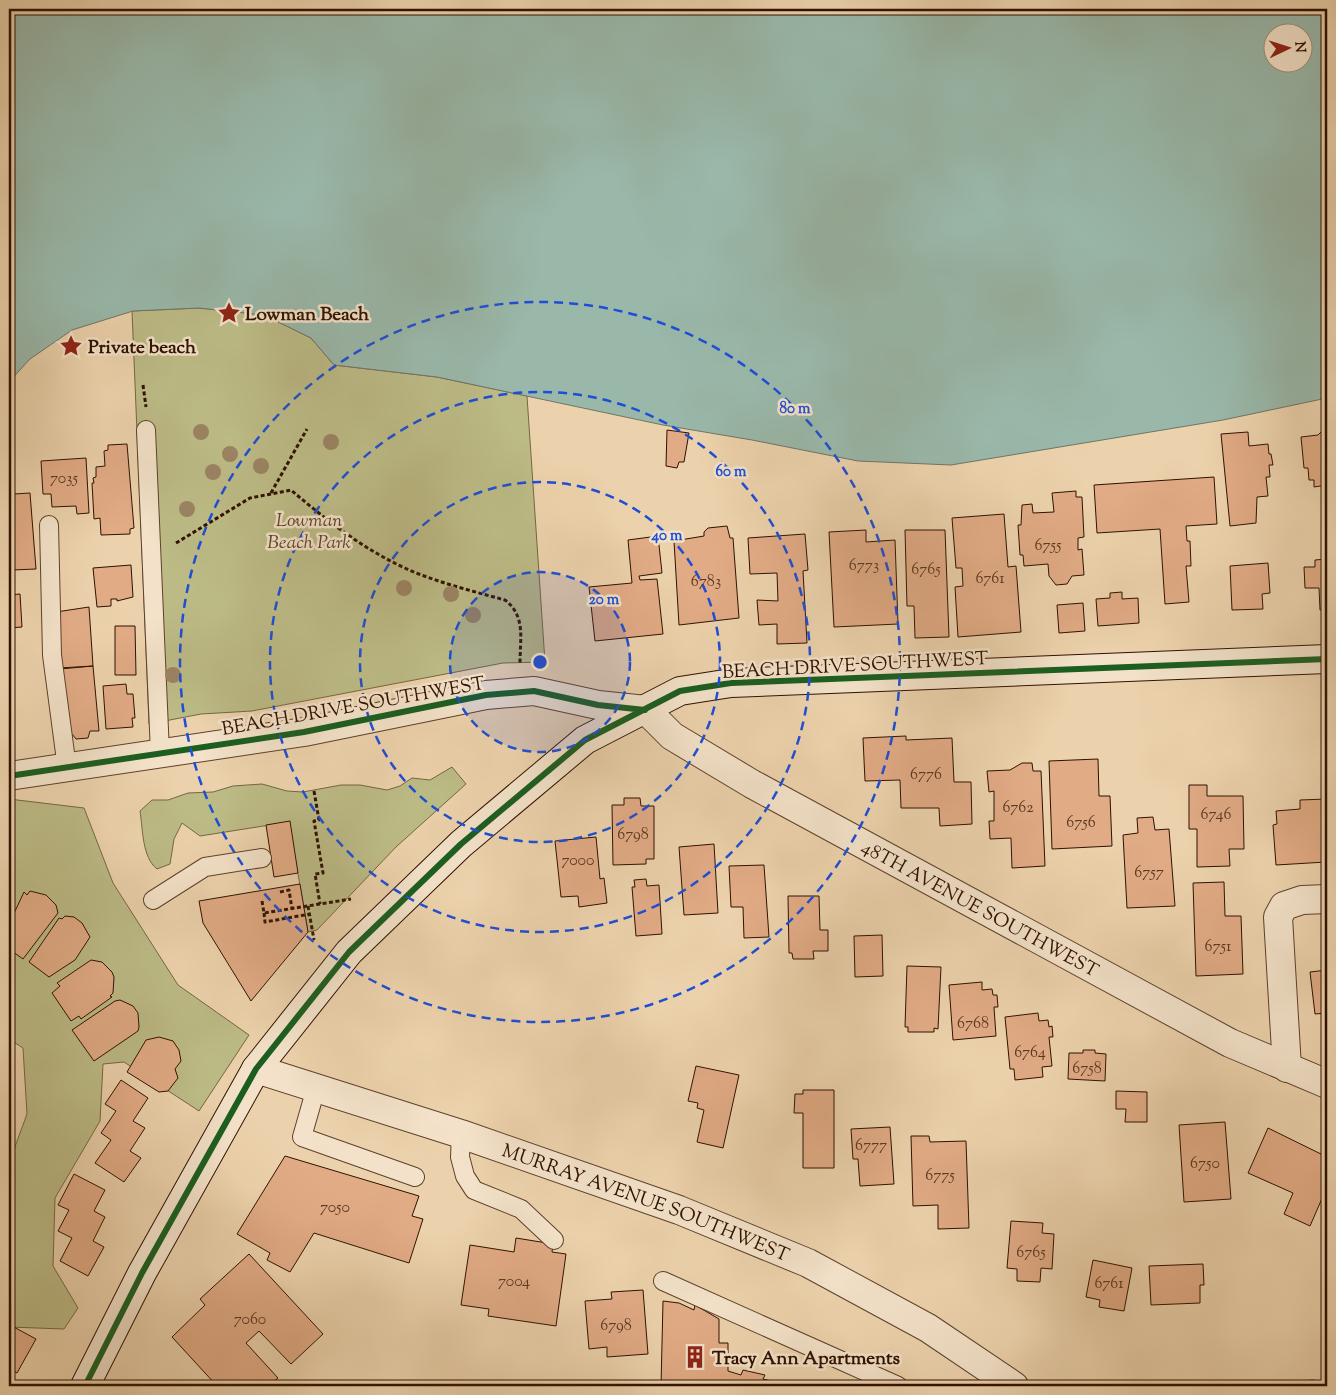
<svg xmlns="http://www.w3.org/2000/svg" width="1336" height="1395" viewBox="0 0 1336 1395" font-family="'Sorts Mill Goudy',serif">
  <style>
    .green { fill: #bcbb86; stroke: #766643 }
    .water { fill: #99b8aa; stroke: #6f7566; fill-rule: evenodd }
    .building { fill: #e1ab85; stroke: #2f1100 }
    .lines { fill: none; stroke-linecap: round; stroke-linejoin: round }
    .service-casing { stroke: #5e412b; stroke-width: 20 }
    .minor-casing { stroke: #5e412b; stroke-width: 30 }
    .tertiary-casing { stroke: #5e412b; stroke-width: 30 }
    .secondary-casing { stroke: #2f1100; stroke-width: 30 }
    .path { stroke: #2f1100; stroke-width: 3; stroke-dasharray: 4 2.5; stroke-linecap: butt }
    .service { stroke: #f3e2c9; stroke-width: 18 }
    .minor { stroke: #f3e2c9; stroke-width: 28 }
    .tertiary { stroke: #f3e2c9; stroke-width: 28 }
    .secondary { stroke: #f3e2c9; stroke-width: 28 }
    .cycleway-casing { stroke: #f3e2c9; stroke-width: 9 }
    .cycleway { stroke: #1b5e20; stroke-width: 6 }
    .tree { fill: #9b8463 }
    .ring { fill: none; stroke: #1d4ed8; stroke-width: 2.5; stroke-dasharray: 9 6 }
    .labels { text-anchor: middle; stroke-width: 5; stroke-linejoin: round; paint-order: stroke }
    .number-label { font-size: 16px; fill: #5c3821 }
    .poi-label { font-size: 19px; font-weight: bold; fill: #2f1100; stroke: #f3e2c9; text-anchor: start }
    .park-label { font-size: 19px; font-style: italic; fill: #594428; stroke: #f3e2c9 }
    .street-label { font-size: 19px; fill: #2f1100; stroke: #f3e2c9 }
    .centre { fill: #1d4ed8; stroke: #f3e2c9; stroke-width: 2.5 }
    .ring-label { font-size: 15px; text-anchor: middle; font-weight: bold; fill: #1d4ed8; stroke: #f3e2c9; stroke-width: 5; stroke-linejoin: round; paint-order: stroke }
  </style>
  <rect width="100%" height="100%" fill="#ecd2ac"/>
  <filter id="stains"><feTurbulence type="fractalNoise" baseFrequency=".004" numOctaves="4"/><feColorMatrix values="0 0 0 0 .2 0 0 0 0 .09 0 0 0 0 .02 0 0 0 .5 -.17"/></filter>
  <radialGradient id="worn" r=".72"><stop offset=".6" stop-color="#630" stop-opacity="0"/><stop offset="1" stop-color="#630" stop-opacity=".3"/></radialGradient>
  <path class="green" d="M199,308L264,315L311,338L334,365L437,377L527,396L545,662L503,663L252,711L201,714L149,724L132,311Z
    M452,767L466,784L396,847L317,930L308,932L289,822L200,836L182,823L174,839L170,864L157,869C142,857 143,830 140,811L152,800H168L188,793L213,792L233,786L262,784L287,791L303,792L341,785H360L387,790L400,786L412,778L430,780Z
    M9,799L84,808L113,883L178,985L249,1035L199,1111L124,1062L103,1064L100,1121L55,1198L53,1266L78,1308L64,1329L9,1327V1163L27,1114L23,1048L9,1039Z"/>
  <path class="water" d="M9,9H1327V398L1223,420L951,465L858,461L752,440L663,425L437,377L334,365L311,338L264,315L199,308L133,311L72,330L30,359L9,382ZM1274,32H1304V62H1274Z"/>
  <path class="building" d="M1327,420V485L1314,487V480H1309L1308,468H1304L1301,437L1318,435L1323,430L1322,421Z
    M667,430L689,433L684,462H679L677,468L666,466Z
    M1248,432L1249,446L1268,444L1269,454H1271L1273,465H1269L1270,477H1266L1268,496L1257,497L1256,523L1230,526L1221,434Z
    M127,444L134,528L130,529V534L101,535L100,518L94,519L92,483H94L93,478L96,477V467L105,466L104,451L108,450V445Z
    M86,458L89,513L77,514L76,506L52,507L51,494H43L41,461Z
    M1214,477L1217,524L1186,526L1187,541H1190L1191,566H1186L1189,602L1165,604L1160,529L1097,533L1094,485Z
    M1076,491V497H1082L1084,537L1078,538V550L1082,549L1084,575L1072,576L1067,584L1056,585L1049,576L1048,564L1024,566L1023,555H1020L1018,525H1021L1022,505L1032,504L1033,513L1054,512L1052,493Z
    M30,493L36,569L12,570L9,499L14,494Z
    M1004,514L1008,567L1016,566L1021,632L958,637L955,587L963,586L962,568H956L952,518Z
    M727,526L730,538H733L739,618L679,625L674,541L704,536V532L708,528Z
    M866,530V542L895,540L898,624L834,627L829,532Z
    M905,530H945L949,637L915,638L914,606H907Z
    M805,534L808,570L803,571L807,643L777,644V624L759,625L757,600L778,601L777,573L750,574L748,538Z
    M658,536L662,573L639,576L640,580L657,579L663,634L595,641L589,587L632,583L628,540Z
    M1327,559V609L1320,610L1319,588H1305L1304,567H1315V560Z
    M1268,563L1270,593L1262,594L1263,609L1232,610L1230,566Z
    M131,565L133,597L117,601V599H111V606L97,607L93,568Z
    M1122,592V599L1138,598L1139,623L1098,626L1096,599L1110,598V593Z
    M20,594L22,627L9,628V595Z
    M1083,603L1085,631L1059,633L1057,605Z
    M89,607L93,666L59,668L56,612Z
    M115,626H135L136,675H115Z
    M93,666L99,731H90L88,738L76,739L72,734L66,735L60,669Z
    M126,684L127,694H133L135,718H132L133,727L106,729L103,686Z
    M906,736V740L952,738L954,782H971L972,824L940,826L939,808H901L900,780L865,781L863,738Z
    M1098,759L1099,796H1110L1112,846L1052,849L1049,761Z
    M1022,763H1032L1033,771H1041L1045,866L1012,868L1011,838L990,839L989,821H994V791L989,792L987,771L1010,770Z
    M1189,785H1207V796H1243L1244,849H1229L1230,866L1197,867V829H1189Z
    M624,798H640L641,806H654V859H646V864L613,865L612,805H624Z
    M1327,799V869L1326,862L1276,865L1273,825L1277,824L1276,811L1300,809V800Z
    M1153,817L1155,830L1169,829L1175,906L1127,908L1123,835L1138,833L1137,818Z
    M290,821L298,873L274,877L266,825Z
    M596,837L600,879L604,878L607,903L579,907L578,896L561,897L555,841Z
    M714,844L718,913L684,915L679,847Z
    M764,865L769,937L744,938L743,907H731L729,866Z
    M646,879L647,886L659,885L662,934L636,936L632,887H635L634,880Z
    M1224,882L1225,916H1241L1243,974L1196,976L1193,883Z
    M300,884L308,932L251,1001L203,923L199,901Z
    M30,891L46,895L56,905L58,913L23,959L9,949V924L24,892L27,895Z
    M788,896H819L820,930H828V951H813L814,959H793L792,953H789Z
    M65,916L74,917L82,923L90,937L75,960L49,977L29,962L59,918L62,919Z
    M882,935L883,976L855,977L854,936Z
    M91,960L102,962L112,972L114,977L113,993L110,996L112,997L81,1019L79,1016L71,1021L52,993L60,986L57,983Z
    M907,966L941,967L938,1029L934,1028V1032H908V1027H905Z
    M1327,970V1013L1315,1014L1310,972Z
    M982,982V990L992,989L993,995H997L998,1007H994L996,1036L953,1040L949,985Z
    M120,1000L133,1006L138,1013L139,1027L138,1031L94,1061L72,1030L115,1001Z
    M1038,1013L1039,1021L1048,1020L1049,1027L1052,1026L1053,1037H1049L1052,1066L1042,1067L1043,1077L1015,1080L1014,1069H1010L1005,1017Z
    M159,1037L173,1041L179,1050L181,1061L175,1069L178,1078L168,1091L159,1092L127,1072L146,1040Z
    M1083,1050H1095V1053L1106,1054L1105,1081L1068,1079L1069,1053H1083Z
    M696,1066L739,1075L723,1148L697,1142L704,1110L697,1108L698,1103L688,1101Z
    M121,1080L148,1098L133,1121L145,1128L130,1151L141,1158L124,1182L95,1163L111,1140L101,1133L116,1111L105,1104Z
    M803,1090H834V1168H803V1113H794L795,1094H803Z
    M1116,1091L1147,1092V1122H1125L1126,1109H1116Z
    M1225,1122L1231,1199L1184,1202L1179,1125Z
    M890,1127L894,1184L860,1186L858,1159H853L851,1129Z
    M1268,1128L1327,1157V1187L1310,1226L1284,1214L1293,1193L1248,1173Z
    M911,1136H929L930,1142L966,1141L969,1228L938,1229V1205L913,1206Z
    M285,1156L419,1196L412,1216L423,1219L409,1263L314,1233L290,1272L267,1260L270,1253L237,1234Z
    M74,1174L105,1190L94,1211L105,1217L93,1241L104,1247L88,1276L60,1261L72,1238L58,1231L69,1210L58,1205Z
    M1011,1221L1043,1223L1042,1233L1054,1234L1052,1269L1041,1268L1040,1282L1017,1281V1269L1007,1268Z
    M516,1238L553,1244L552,1252L566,1254L556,1326L488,1316L489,1309L461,1305L470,1245L514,1252Z
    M249,1254L323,1334L291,1364L259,1331L246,1343L278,1378L268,1386H217L172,1337L205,1305L200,1299Z
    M1093,1260L1132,1268L1124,1311L1099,1307L1100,1300L1086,1297Z
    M1203,1264L1204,1285H1200V1303L1151,1305L1149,1266Z
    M643,1290L648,1354L607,1357V1347L589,1349L585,1301L612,1299L611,1292Z
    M663,1301L679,1303L694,1310L695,1305L719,1319V1343H728V1371L741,1375L743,1370L765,1375L763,1379L792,1386H661Z
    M12,1326L36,1339L17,1373L9,1369V1331Z
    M1314,1380V1386H1261V1384Z
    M404,1381L405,1386H360V1385Z"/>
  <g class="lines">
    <defs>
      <path id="service" d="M146,430L160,753
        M49,525L52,655L67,768
        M153,900L205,867L262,858
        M316,1088L302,1137L415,1177
        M461,1134L460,1157L465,1176L474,1190L521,1209L554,1240
        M663,1281L898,1386"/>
      <g id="minor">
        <path d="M9,776L304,732L486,695L534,691L598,705L646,710"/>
        <path d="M1287,1068L1278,917L1284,906L1302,900L1327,899"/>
        <path id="s1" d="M256,1069L461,1134L679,1210L808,1263L928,1328L1014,1386"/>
      </g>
      <g id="tertiary">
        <path id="s2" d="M646,710L672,736L752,784L1230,1043L1327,1084"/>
      </g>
      <path id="secondary" d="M85,1386L142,1273L256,1069L349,952L461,844L585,740L680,691L731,683L1327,659"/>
    </defs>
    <use href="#service" class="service-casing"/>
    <use href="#minor" class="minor-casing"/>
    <use href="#tertiary" class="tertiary-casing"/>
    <use href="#secondary" class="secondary-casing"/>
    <path class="path" d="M143,385L146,407
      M271,493L307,429
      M176,543L250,498L291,490C332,525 376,559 427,577C452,586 479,593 505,600C526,616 520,639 520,663
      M314,791L319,820L314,821L323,873L315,874L320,904
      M280,892L289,890L292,909
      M262,901L264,913L351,899
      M308,906L314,940
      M264,913L265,922L310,914"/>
    <use href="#service" class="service"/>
    <use href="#minor" class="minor"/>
    <use href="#tertiary" class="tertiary"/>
    <use href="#secondary" class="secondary"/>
    <defs>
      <path id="cycleway" d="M9,776L304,732L486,695L534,691L598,705L645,710
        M85,1386L142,1273L256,1069L349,952L461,844L585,740L680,691L731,683L1327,659"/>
    </defs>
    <use href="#cycleway" class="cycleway-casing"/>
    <use href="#cycleway" class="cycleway"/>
  </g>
  <g class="tree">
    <circle cx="201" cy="432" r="8"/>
    <circle cx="331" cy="442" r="8"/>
    <circle cx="230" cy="454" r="8"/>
    <circle cx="261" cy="466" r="8"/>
    <circle cx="213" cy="472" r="8"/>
    <circle cx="187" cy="509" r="8"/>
    <circle cx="404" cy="588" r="8"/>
    <circle cx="451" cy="594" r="8"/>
    <circle cx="473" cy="615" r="8"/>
    <circle cx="173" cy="675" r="8"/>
  </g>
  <circle cx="540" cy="662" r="90" fill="#1d4ed8" fill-opacity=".12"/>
  <g class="ring">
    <circle cx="540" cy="662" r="90"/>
    <circle cx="540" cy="662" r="180"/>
    <circle cx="540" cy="662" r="270"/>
    <circle cx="540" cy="662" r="360"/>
  </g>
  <defs>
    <symbol id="sight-bare" viewBox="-9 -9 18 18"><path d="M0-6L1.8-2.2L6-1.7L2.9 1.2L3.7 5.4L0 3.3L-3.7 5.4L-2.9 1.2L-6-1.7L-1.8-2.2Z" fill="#8f2418" stroke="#f3e2c9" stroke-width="2.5" paint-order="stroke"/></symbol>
    <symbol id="building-bare" viewBox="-9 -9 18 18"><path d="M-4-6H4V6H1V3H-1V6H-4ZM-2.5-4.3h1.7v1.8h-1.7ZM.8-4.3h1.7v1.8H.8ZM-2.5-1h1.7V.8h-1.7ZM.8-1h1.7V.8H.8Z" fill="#8f2418" stroke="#f3e2c9" stroke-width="2.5" paint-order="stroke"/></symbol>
  </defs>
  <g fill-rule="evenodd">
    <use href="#sight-bare" x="213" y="297" width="32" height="32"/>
    <use href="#sight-bare" x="55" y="330" width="32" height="32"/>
    <use href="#building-bare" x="679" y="1341" width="32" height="32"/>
  </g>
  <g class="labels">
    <g class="number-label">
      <text x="64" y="483">7035</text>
      <text x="1048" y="550">6755</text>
      <text x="864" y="570">6773</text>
      <text x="926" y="574">6765</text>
      <text x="990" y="583">6761</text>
      <text x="706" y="586">6783</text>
      <text x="926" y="779">6776</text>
      <text x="1018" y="812">6762</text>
      <text x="1216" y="819">6746</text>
      <text x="1081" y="827">6756</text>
      <text x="633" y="839">6798</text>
      <text x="578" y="865">7000</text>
      <text x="1149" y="877">6757</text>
      <text x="1218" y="951">6751</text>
      <text x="973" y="1028">6768</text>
      <text x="1030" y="1057">6764</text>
      <text x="1087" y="1073">6758</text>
      <text x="871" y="1150">6777</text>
      <text x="1205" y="1168">6750</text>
      <text x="940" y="1180">6775</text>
      <text x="335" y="1212">7050</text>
      <text x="1031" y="1257">6765</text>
      <text x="514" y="1286">7004</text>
      <text x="1109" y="1288">6761</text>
      <text x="250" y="1324">7060</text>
      <text x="616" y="1330">6798</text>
    </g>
    <g class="poi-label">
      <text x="245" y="320">Lowman Beach</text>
      <text x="88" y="353">Private beach</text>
      <text x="712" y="1364">Tracy Ann Apartments</text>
    </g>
    <g class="park-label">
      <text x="309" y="526">Lowman<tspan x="309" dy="22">Beach Park</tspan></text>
    </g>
    <g class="street-label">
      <text transform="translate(855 664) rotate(-3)" y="7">BEACH DRIVE SOUTHWEST</text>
      <text transform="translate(353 705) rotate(-10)" y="7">BEACH DRIVE SOUTHWEST</text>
      <text dy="7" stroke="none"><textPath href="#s2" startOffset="390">48TH AVENUE SOUTHWEST</textPath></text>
      <text dy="7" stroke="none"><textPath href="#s1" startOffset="412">MURRAY AVENUE SOUTHWEST</textPath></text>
    </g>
  </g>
  <circle cx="540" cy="662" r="8" class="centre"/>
  <g class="ring-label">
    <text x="795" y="413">80 m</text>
    <text x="731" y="476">60 m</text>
    <text x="667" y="540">40 m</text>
    <text x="604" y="604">20 m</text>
  </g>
  <rect width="1336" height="1395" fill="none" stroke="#ecd2ac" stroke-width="30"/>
  <rect x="10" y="10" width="1316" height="1375" fill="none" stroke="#2f1100" stroke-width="2.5"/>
  <rect x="15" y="15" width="1306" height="1365" fill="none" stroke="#2f1100"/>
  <g transform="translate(1288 48) rotate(86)"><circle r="24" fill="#f3e2c9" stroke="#a58e79"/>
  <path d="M0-4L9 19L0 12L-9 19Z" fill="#8f2418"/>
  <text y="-8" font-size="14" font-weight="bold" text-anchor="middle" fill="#2f1100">N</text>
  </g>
  <rect width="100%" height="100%" filter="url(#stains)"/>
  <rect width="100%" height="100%" fill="url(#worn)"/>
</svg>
